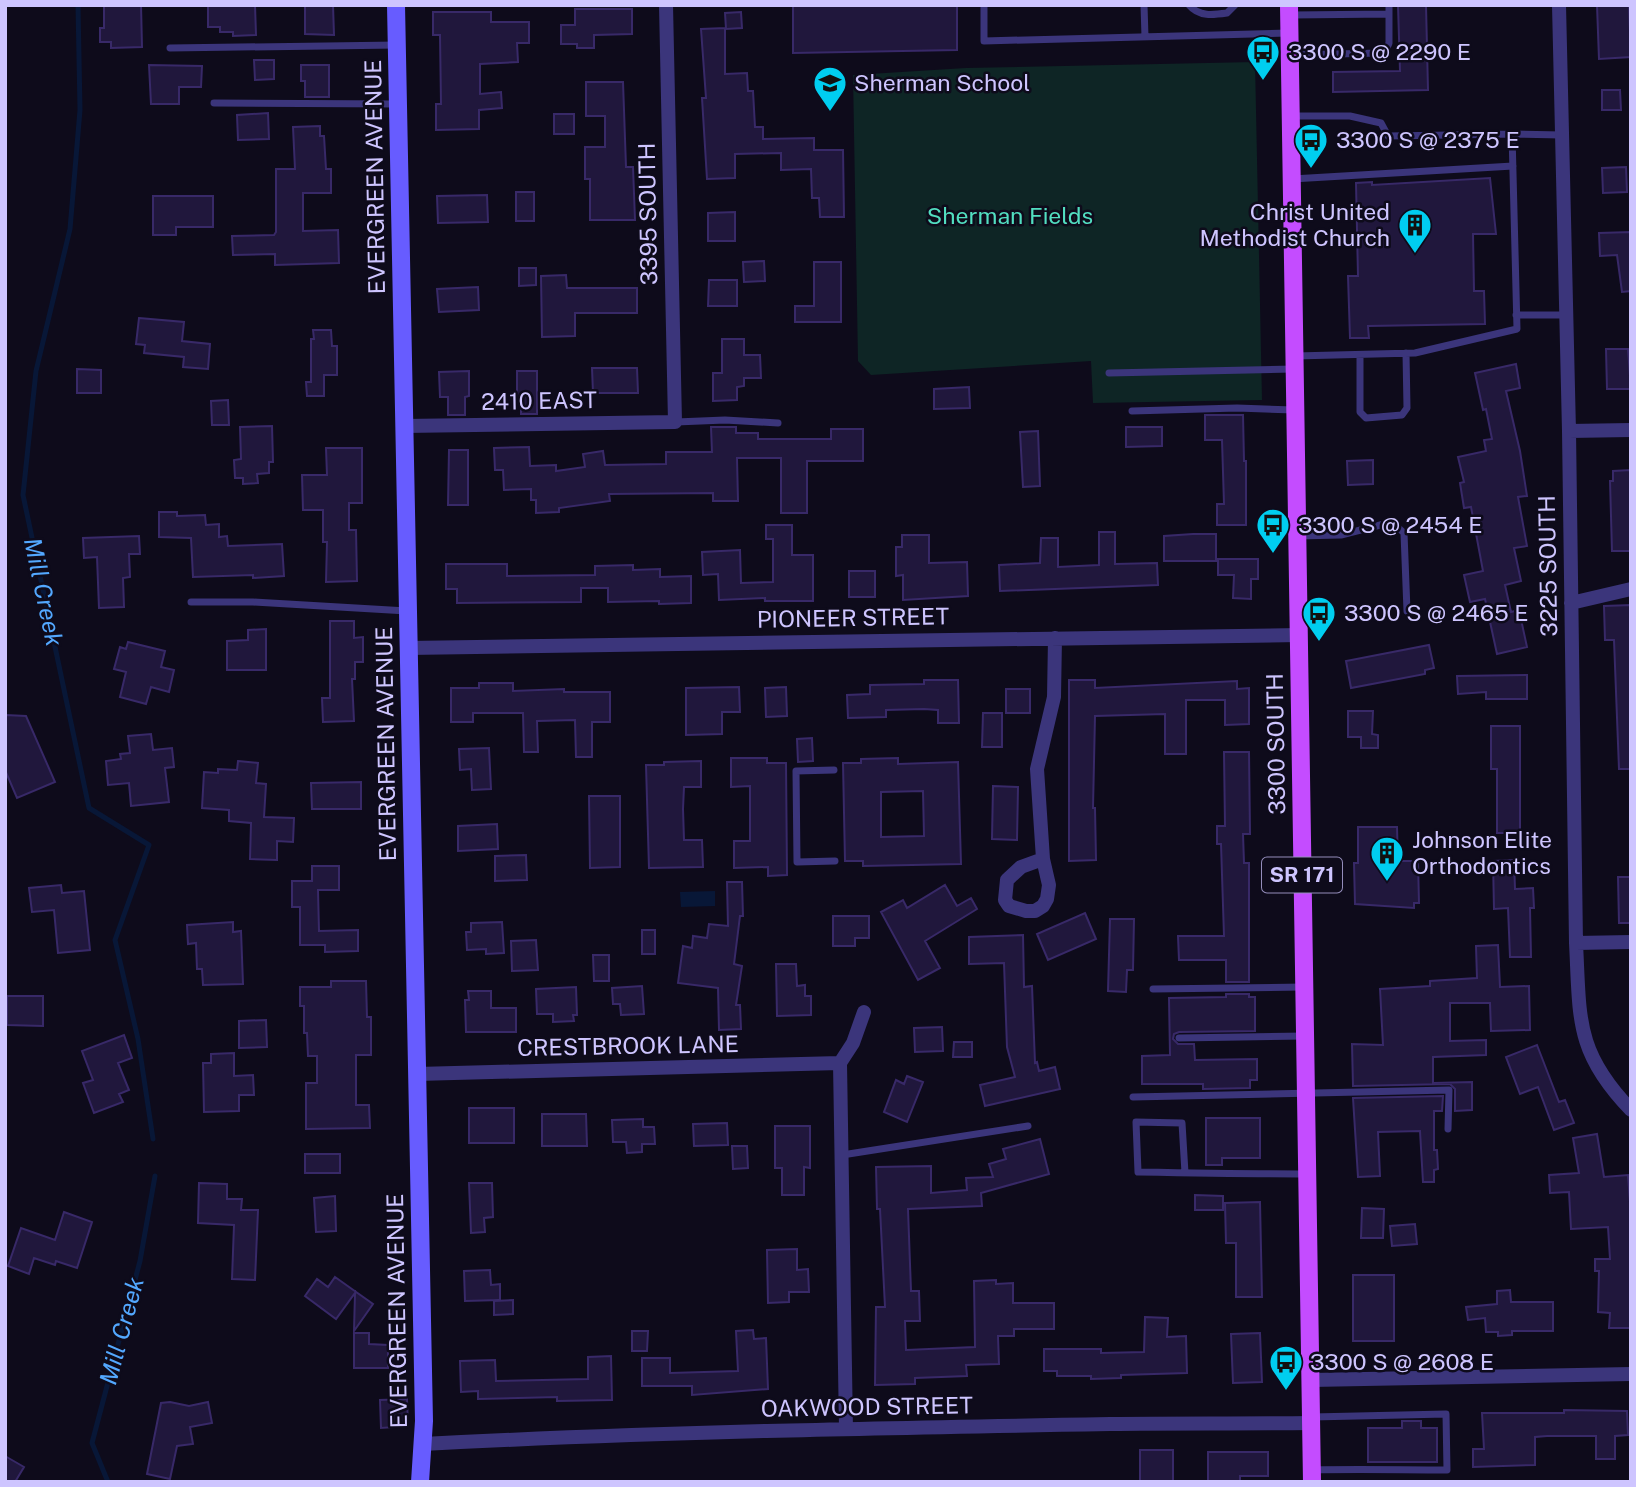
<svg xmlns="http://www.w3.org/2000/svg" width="1636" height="1487" viewBox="0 0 1636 1487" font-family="'Public Sans',sans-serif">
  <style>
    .green { fill: #0e2525 }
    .water { fill: #081737 }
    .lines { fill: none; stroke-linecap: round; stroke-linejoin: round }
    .stream { stroke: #081737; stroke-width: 5 }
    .building { fill: #20173c; stroke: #382968; stroke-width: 2; fill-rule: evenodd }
    .lane { stroke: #3b357b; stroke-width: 7 }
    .street { stroke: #3b357b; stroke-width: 14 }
    .secondary { stroke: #675cff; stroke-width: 18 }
    .primary { stroke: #c44cff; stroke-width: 18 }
    .labels { text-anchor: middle; stroke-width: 5; stroke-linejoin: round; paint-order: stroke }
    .shield { fill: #0e0b1b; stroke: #948dbb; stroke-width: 2 }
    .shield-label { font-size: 21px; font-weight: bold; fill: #cec5ff }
    .poi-label { font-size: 23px; fill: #cec5ff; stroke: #0e0b1b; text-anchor: start }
    .street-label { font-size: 23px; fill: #cec5ff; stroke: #0e0b1b }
    .park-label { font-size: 23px; fill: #52dec1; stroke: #0e0b1b }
    .water-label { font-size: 24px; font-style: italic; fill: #53a8ff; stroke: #0e0b1b }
  </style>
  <rect width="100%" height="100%" fill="#0e0b1b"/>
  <path class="green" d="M1255,62L1262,400L1093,403L1091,361L871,375L858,361L853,75L966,68Z"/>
  <path class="water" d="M715,891V906L681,907L680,892Z"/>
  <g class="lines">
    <path class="stream" d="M78,5L80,110L70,229L36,371L23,495L89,808L149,845L115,940L138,1039L153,1139
      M108,1482L92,1443L140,1261L155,1176"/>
  </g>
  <path class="building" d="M104,5H141L142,47L111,48V42H100V28H104Z
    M208,5H255L256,35L233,36V32H220V27H208Z
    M305,5H333L334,35L305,34Z
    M793,5H957V50L793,53Z
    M1398,5H1426L1428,90L1333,92V72L1400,71Z
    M1597,5H1629L1631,57L1599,59Z
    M575,9H632V34L594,35V48H577V44H561V25H575Z
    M433,12H491V22H529V43H517L518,62L480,64V94L501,92L502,108L479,110V129L436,130V104H441L440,35H433Z
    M741,12L742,28L726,29L725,13Z
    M725,28V74L747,73L748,91H753L755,127H763V139L814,138V150H843L844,217H820L819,198H812L811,169L781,170V153L735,154V178L707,179L702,98H706L701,29Z
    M254,60H274V79L255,80Z
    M149,65L202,66L201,87H179V104H151Z
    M301,65H329V97H305V81H301Z
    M586,82H623L626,167H633L635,220H590V179H585V147H605V116H586Z
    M1602,90H1620L1621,110H1602Z
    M268,113L269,139L238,140L237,115Z
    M554,114H574V134H554Z
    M320,126V136H324L326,169H331V193H303V231L338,230L339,263L275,265V254L233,255L232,236L274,235L276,232V169H295L293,127Z
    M1626,167L1627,192L1603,193L1602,168Z
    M1490,178L1496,234H1473L1474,291H1484L1485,324L1368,326L1369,338H1350L1348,276H1358L1356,183L1372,182V185Z
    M516,192H534V221H516Z
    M487,195L488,222L438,223L437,196Z
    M153,196H213V227H176V235H153Z
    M735,212V241H708V213Z
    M1631,232V291L1622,292L1617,255L1600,256L1599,233Z
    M764,261L765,281L744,282L743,262Z
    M814,262H841V322H795V306H814Z
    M519,268H536V285L519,286Z
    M566,275L567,288H637V313H575V336L542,337L541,276Z
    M709,280H737V306H708Z
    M478,287L479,310L439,312L437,289Z
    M139,318L184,322L182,341L210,344L208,369L183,367L184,357L144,353L145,345L136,344Z
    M313,330H331L332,346H337V375H324V396H307L306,382H311V339H314Z
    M722,339H744V355H760L761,378H744V386L737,387V400L713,401V373H722Z
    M1606,349H1628L1631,389H1607Z
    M1516,364L1520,388L1506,391L1520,451L1527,496L1518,497L1527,546L1514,548L1521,581L1505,585L1511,612L1519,610L1527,647L1497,654L1485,599L1470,602L1464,575L1483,571L1471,507L1464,508L1460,483L1464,482L1458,457L1486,451L1484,440L1492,439L1486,409L1483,410L1475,373Z
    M592,368H637L638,393H593Z
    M77,369L101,370V393H77Z
    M469,371V396L465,397V415H448V397H440L439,372Z
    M517,371H537V414H521V401H517Z
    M969,387L970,408L934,409V389Z
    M228,400L229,425H212L211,401Z
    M1205,415H1243L1244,461H1246V525H1217V504H1224L1222,440H1205Z
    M272,426L273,462H269V473L257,474L258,483L243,484V478H235L234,460L241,459L240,427Z
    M711,427H736V433H758V439H831V429H863V461H807V513H781V458H737L738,501H713V493L609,494L610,501L559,508V512L536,513V500H531V489L504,490L503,470H495L494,448L529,447L530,466L556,465V471L585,467L583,454L603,451L605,465L666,464V452H712Z
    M1126,427H1162V446L1126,447Z
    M1038,431L1040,486L1023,487L1020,432Z
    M326,448H362V503H349V530H356L357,581L326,582L327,542H323V510H303L302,475H327Z
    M449,450H468V505H448Z
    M1373,460V484L1348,485L1347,461Z
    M1631,470V551H1612L1610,481H1613V471Z
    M159,512H177V516L205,515L206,525L219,524V537L227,536L228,546L282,544L284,576L253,578V575L193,577L191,538L159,537Z
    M766,525H792V555H813V601H765V598L719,600L718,574L703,575L702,552L740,550L741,583L773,582V539H766Z
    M1099,532H1115V564L1157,563L1158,585L1000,591L999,565L1040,563L1041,538H1058V567L1099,565Z
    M1193,534H1216V561H1164V536Z
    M902,535H929V563L967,562L968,596L903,600V575L896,576V547H902Z
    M139,536L140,554H129L130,577L123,578L124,607L99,608L97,557L84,558L83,538Z
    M1218,559H1258V579H1251V599L1233,598L1234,575H1218Z
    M446,564H507V576L595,575V566L633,565V570L660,569V577L691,576V603L659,604V601L608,602V588H581V602L457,603V589H446Z
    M849,571H875V597H849Z
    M1631,605V769H1619L1614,640H1605L1604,606Z
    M330,621H354V638L363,637V662H355V679H352L354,721L323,722L322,698H330Z
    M266,629V670H227V641L248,640V630Z
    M128,642L165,651L161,667L174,670L169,692L151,687L146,704L120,697L126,672L114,669L120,647L126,649Z
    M1429,645L1434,668L1425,670V674L1351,688L1346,661Z
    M1527,675V699H1486V692L1458,694L1457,676Z
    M924,680H958L959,723H938V710L924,709L886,710V717L848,718L847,695L870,694V685L924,684Z
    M1069,680H1095V688L1237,681V689L1249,688V724L1225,725V700H1186V754H1165V714L1095,716L1093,808H1095L1096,860L1069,861Z
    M479,683H513V691L564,689V692H610V722H592V757H576L575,720L537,721L538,752H524L523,713H473V722H451V688H479Z
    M739,687L740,712H722V734L686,735V688Z
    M786,687L787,716L766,717L765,688Z
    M1006,689H1030V713H1006Z
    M1348,711H1373L1372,734L1378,735V748H1361V737H1348Z
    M983,713H1002V747H982Z
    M5,715L26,716L55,782L17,798L5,770Z
    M1491,726H1520V833H1497V769H1491Z
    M151,734L153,750L172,748L174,767L165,768L169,802L131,806L129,783L108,785L106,761L121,759L120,754L130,753L128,736Z
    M812,738L813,761L798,762L797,739Z
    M489,748L491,789L472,790L471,769L460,770L459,749Z
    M1224,752H1249L1250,834H1243L1244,863H1249V982H1226V960H1179L1178,936H1224L1221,844H1217V826H1225Z
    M731,758H767V763H786L787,875L768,876V867L734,868V841H750V786L731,787Z
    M898,758V764L958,762L961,864L863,866V861H845L843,763H861V759ZM923,791L924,836L881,837V792Z
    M238,761L258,763L256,783L266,784L264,817L294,818L293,842L277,841V860L250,859L251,823L229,821V810L202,808L204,772L218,773V769L237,770Z
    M701,761V787H684L683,809L684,840H702L703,867L649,868L646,765H664V762Z
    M361,782V809H312L311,783Z
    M993,786L1018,787L1017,840L992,839Z
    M589,796H620V867L590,868Z
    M497,824L498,849L458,851V826Z
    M1358,827H1397L1398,861H1418L1419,903H1414V908L1355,904L1354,863H1358Z
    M526,855L527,880L495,881V856Z
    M1514,860L1515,889L1533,888L1534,908H1530L1531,957H1510L1508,908L1494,909L1493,861Z
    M312,866H339V890H318L319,931L358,930V951L325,952V945H300V907H292V881H312Z
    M1618,877H1631V923H1619Z
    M727,882H742L743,916H740L734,964L742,966L736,1005H740L741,1029L719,1030L718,988L678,983L683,946L692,948L693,936L707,938L709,924L728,926Z
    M61,885L62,893L84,891L90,950L58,953L54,910L32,912L29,888Z
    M945,885L957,906L971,898L977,909L925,941L940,968L918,980L881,912L903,900L907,908Z
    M1085,913L1096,939L1048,960L1037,934Z
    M833,916H869V938H855V946H833Z
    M1110,919H1134L1133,970H1127L1126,992L1108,991Z
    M233,922V932L241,931L243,984L203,985L202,969H197L196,943L188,944L187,925Z
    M502,922L504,953L486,954V949L467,950L466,932H471V923Z
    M642,930H655V954H642Z
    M1023,935L1024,987L1032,986L1035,1063L1037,1062L1039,1071L1055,1067L1060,1089L985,1106L980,1085L1015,1077L1007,1047L1004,963L969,964V937Z
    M536,940L538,970L512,971L511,941Z
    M1498,945L1500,987L1529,986L1530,1030L1491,1031L1490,1003H1450V1041L1486,1040V1055L1433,1057V1083L1472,1082V1110L1455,1111V1089L1450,1084L1353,1086L1352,1044L1383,1045L1380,989L1430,986V981L1477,978L1476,946Z
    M593,955H609V981H594Z
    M776,964H796L797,986L805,985V996H811V1015L777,1016Z
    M331,981H366L367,1017H371V1055H356V1105H369L370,1128L306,1129V1083H317V1056H308L307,1033H304V1006H300V987H331Z
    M642,986L644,1014L621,1015L620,1004H613L612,988Z
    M576,987L577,1015H573L574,1021L553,1022V1014H537L536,989Z
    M468,991H491V1008H516V1032H466L465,1000H469Z
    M1226,994H1249V997H1255V1031L1179,1032L1174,1034L1173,1039L1178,1044H1194L1195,1060L1257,1059V1080H1250V1088L1203,1089V1084H1142V1056L1170,1055L1169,998L1226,997Z
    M7,996H43V1026L7,1025Z
    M266,1020L267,1047L239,1048V1021Z
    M942,1027L943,1051L915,1052L914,1028Z
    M124,1035L132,1058L118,1063L129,1090L119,1094L123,1102L94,1113L83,1083L93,1080L82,1051Z
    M954,1042H972V1057H953Z
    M1537,1045L1559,1102L1565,1100L1574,1123L1554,1130L1538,1087L1520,1094L1506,1057Z
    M234,1053V1076L253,1075L254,1095H239V1111L204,1112L203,1063H211V1054Z
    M907,1076L923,1082L907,1122L884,1112L896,1080L904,1084Z
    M1443,1096L1442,1111H1434V1150H1437L1438,1169L1434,1170V1182H1423L1420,1131L1378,1132L1380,1176L1358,1177L1353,1098Z
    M469,1108H514V1143H469Z
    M542,1114H586L587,1146H542Z
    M1206,1118H1260V1158H1222V1165H1206Z
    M643,1119V1127H654L655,1144H642V1152L627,1153L626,1142H613L612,1120Z
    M727,1123L728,1145L694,1146L693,1124Z
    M775,1126H810V1168L804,1167V1195H782V1168H775Z
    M1597,1134L1604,1177L1628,1175L1631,1215V1328H1609L1610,1313L1598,1312L1599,1271H1595V1259H1610L1608,1227L1571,1229L1569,1192L1550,1193L1549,1175L1579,1173L1573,1138Z
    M1040,1139L1049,1174L981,1193L982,1206L908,1209L911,1291H919L920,1321H905L906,1350L975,1347L974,1281L996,1280V1284L1013,1283V1303H1054V1329H1014V1336H998L999,1364L966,1365L967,1376L915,1378V1384L875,1385L876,1307H885L880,1209H877L876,1167L931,1166V1193L967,1190L966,1178L993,1177L989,1164L1006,1159L1003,1149Z
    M732,1146H747L748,1168L733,1169Z
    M305,1154H340V1173H305Z
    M199,1183L227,1184V1199H242L241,1210H258L255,1280L232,1279L234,1225L198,1223Z
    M469,1183H492L493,1217L484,1218L485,1232L471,1233Z
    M1195,1195L1223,1196V1210H1195Z
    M335,1196L336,1231L316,1232L314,1198Z
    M1260,1202L1262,1297H1236V1243H1226L1225,1203Z
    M1362,1208L1384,1209L1383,1238H1361Z
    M64,1212L92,1222L77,1268L56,1261L55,1265L34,1258L29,1274L8,1266L21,1228L55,1240Z
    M1415,1224L1417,1244L1392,1246L1390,1226Z
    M797,1249V1270L808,1269L809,1292H789V1302L768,1303L767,1250Z
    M490,1270L491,1285L500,1284V1300L465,1301L464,1271Z
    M1353,1275H1394V1341H1353Z
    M335,1277L373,1304L354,1331L355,1293L336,1319L305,1296L317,1279L328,1287Z
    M1510,1290L1511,1302H1553V1331H1512V1335L1498,1336V1332H1486L1485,1318L1468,1320L1466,1307L1497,1304V1291Z
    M513,1300V1314L494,1315V1301Z
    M1145,1317L1168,1318L1167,1337L1186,1336L1187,1373L1121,1375V1378L1091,1379V1376H1057V1371H1044V1349H1101V1353L1144,1352Z
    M753,1330L754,1339L766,1338L768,1389L692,1395V1386H642V1358H670V1373L738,1371L736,1331Z
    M632,1331H648L647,1351H632Z
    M354,1333H369V1344L388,1345V1368H354Z
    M1260,1333L1262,1382L1233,1383L1231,1334Z
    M611,1356L612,1400L557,1401V1397L478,1399V1391L461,1392L460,1361L495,1360L496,1381L588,1379V1357Z
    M407,1399L408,1426L381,1428L380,1400Z
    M170,1402L189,1406L208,1402L212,1423L190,1427L193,1444L177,1446L170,1479L147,1474L161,1403Z
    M1564,1410L1627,1411L1628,1435L1615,1436V1459H1596V1436H1547L1535,1437V1465L1473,1467V1449H1484L1482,1413H1564Z
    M1402,1421H1421V1428H1437V1462H1368V1428H1402Z
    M1140,1450H1173V1482H1140Z
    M1208,1452H1268V1476H1240V1482H1208Z
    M5,1456L24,1467L15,1482H5Z"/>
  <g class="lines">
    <path class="lane" d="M984,5V41L1288,33
      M1144,5L1145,37
      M1189,5C1199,17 1213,15 1227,13L1235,5
      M1292,15L1389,14
      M170,48L397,45
      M1290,55L1380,53L1386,50L1389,43V5
      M214,103L398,104
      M1291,116H1350L1381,123L1388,136L1512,134
      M1292,179L1513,166
      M1516,315H1567
      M1360,355V412L1366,418L1402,415L1407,408L1406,353
      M1295,356L1415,353L1517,329L1512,134L1562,135
      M1109,373L1293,369
      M1132,411L1237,408L1294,410
      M676,422L725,420L778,423
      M1297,536L1341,535L1392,522L1404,533L1407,611
      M191,602H253L407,611
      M834,770L796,771L797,862L835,861
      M1153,989L1304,987
      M1179,1038L1304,1036
      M1133,1097L1449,1090L1448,1129
      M842,1155L1028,1126
      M1185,1173L1182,1123L1136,1122L1138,1172C1194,1173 1250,1174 1307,1174
      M1312,1417L1446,1414L1447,1470C1402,1470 1358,1469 1313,1470"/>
    <path class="street" d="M1559,5L1569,431L1576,943C1580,1019 1575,1052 1631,1110
      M404,426L675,422L666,5
      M1569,431L1631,430
      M1571,603L1631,589
      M408,648L1299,635
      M1043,859L1021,867L1007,880L1005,900L1009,906L1026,911H1035L1043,906L1047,899L1049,885L1043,859L1037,769L1054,697L1055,638
      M1576,943L1631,942
      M417,1074L840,1063
      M1311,1380L1631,1374
      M846,1429L840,1063L853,1043L864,1012
      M423,1444C652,1432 881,1428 1110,1424C1177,1423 1244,1424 1311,1423"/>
    <path class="secondary" d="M396,5L424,1421L420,1482"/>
    <path class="primary" d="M1289,5L1312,1482"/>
  </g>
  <defs>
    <symbol id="bus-pin" viewBox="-11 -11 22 30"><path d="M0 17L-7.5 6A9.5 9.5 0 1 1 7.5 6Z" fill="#00cef0" stroke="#0e0b1b"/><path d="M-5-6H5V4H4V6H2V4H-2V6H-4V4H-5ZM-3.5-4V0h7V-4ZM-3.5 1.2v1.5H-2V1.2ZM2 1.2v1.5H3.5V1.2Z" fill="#111"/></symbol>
    <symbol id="school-pin" viewBox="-11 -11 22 30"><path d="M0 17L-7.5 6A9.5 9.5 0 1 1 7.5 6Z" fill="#00cef0" stroke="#0e0b1b"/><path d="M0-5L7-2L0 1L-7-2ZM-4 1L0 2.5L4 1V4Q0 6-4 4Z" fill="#111"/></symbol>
    <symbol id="building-pin" viewBox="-11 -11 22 30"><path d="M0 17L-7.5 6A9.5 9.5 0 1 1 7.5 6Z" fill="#00cef0" stroke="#0e0b1b"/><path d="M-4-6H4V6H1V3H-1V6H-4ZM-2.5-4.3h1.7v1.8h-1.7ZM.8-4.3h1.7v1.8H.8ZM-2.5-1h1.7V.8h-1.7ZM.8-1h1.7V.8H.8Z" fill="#111"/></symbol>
  </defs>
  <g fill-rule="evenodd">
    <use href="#bus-pin" x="1244" y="33" width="38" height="52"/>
    <use href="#school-pin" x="811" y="64" width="38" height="52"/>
    <use href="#bus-pin" x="1292" y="121" width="38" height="52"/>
    <use href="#building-pin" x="1396" y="206" width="38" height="52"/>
    <use href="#bus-pin" x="1254" y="506" width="38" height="52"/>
    <use href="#bus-pin" x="1300" y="594" width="38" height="52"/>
    <use href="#building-pin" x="1368" y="834" width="38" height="52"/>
    <use href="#bus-pin" x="1267" y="1343" width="38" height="52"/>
  </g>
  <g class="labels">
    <rect class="shield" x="1262" y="857.5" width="80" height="35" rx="5"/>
    <g class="shield-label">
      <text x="1302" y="882">SR 171</text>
    </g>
    <g class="poi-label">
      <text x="1288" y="60">3300 S @ 2290 E</text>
      <text x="854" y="91">Sherman School</text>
      <text x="1336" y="148">3300 S @ 2375 E</text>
      <text x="1390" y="220" text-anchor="end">Christ United<tspan x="1390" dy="26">Methodist Church</tspan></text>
      <text x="1298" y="533">3300 S @ 2454 E</text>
      <text x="1344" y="621">3300 S @ 2465 E</text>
      <text x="1412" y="848">Johnson Elite<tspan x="1412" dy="26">Orthodontics</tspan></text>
      <text x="1310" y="1370">3300 S @ 2608 E</text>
    </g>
    <g class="street-label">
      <text transform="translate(375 177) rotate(-91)" y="8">EVERGREEN AVENUE</text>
      <text transform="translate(648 214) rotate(-91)" y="8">3395 SOUTH</text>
      <text transform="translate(539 401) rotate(-1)" y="8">2410 EAST</text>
      <text transform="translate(1548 566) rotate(-91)" y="8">3225 SOUTH</text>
      <text transform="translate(853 618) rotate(-1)" y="8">PIONEER STREET</text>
      <text transform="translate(386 744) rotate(-91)" y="8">EVERGREEN AVENUE</text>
      <text transform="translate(1276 744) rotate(-91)" y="8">3300 SOUTH</text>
      <text transform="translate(628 1046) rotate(-1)" y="8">CRESTBROOK LANE</text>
      <text transform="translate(397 1311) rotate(-91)" y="8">EVERGREEN AVENUE</text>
      <text transform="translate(867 1407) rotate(-1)" y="8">OAKWOOD STREET</text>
    </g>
    <g class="park-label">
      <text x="1010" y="224">Sherman Fields</text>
    </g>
    <g class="water-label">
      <text transform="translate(43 592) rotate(78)" y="8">Mill Creek</text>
      <text transform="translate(122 1331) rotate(-75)" y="8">Mill Creek</text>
    </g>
  </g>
  <rect width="1636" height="1487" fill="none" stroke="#cec5ff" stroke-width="14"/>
</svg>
